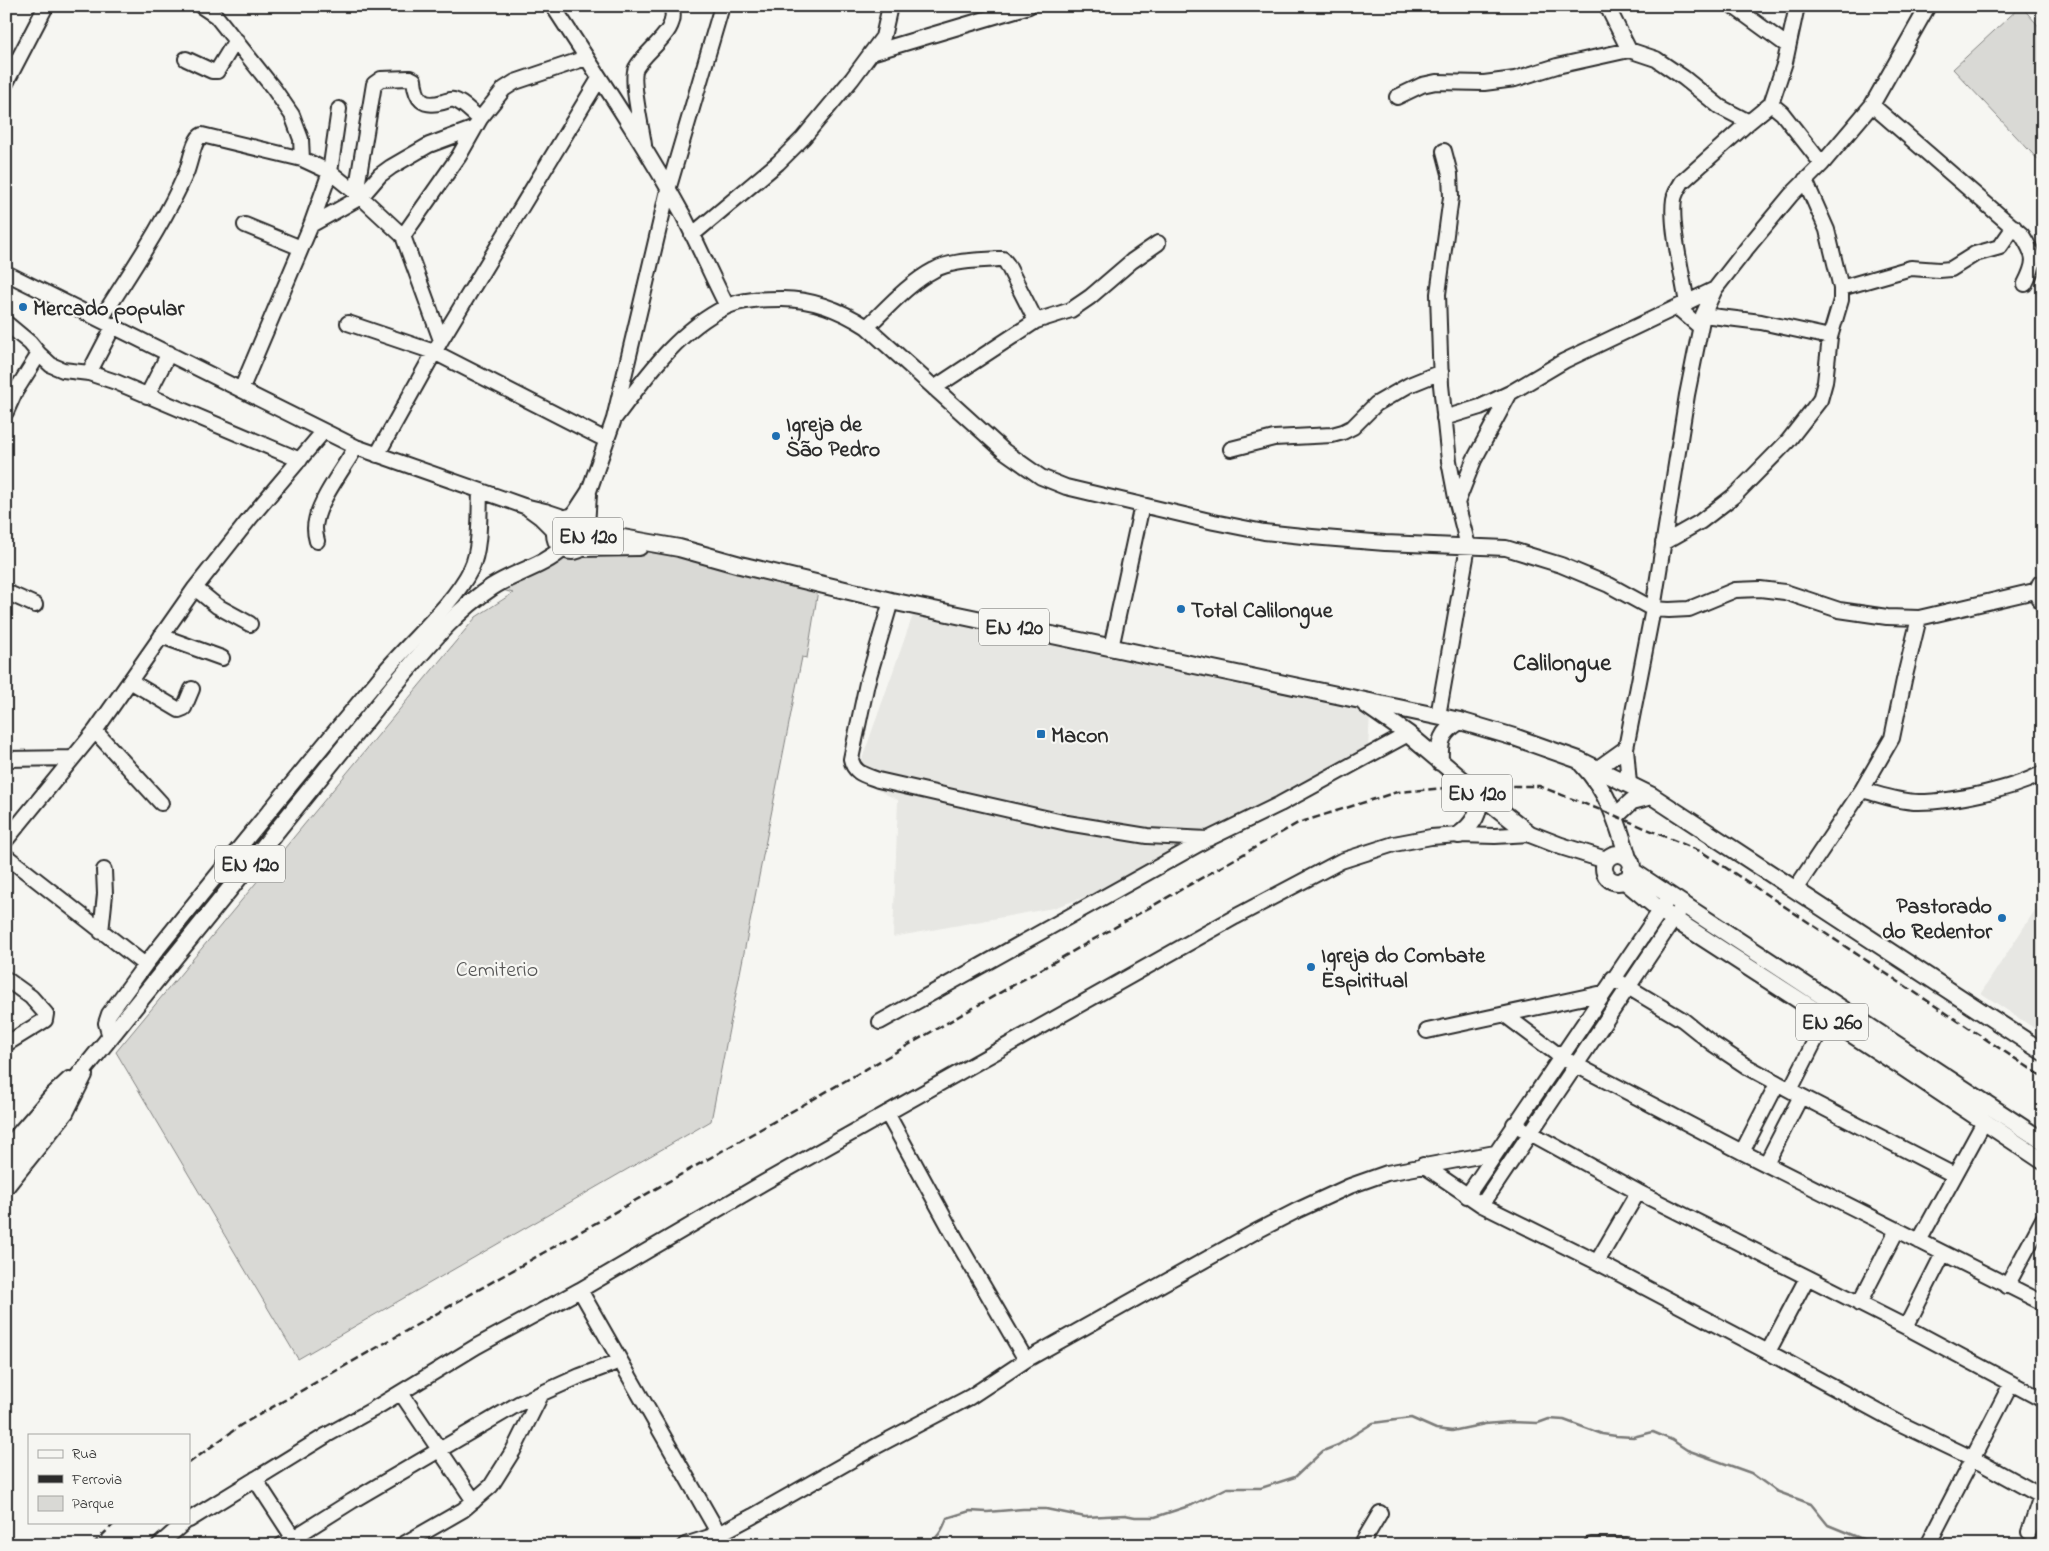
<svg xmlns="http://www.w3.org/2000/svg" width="2049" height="1551" viewBox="0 0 2049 1551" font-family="'Indie Flower',sans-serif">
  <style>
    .built { fill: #e7e7e3 }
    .green { fill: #d9d9d5; stroke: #828280 }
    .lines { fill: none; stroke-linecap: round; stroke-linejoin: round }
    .stream { stroke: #7a7a78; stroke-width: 2.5 }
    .minor-casing { stroke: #2b2b2b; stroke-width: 18 }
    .major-casing { stroke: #2b2b2b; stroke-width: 20 }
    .minor { stroke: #f6f6f2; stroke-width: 14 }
    .major { stroke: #f6f6f2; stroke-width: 16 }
    .rail { stroke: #2b2b2b; stroke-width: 2.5; stroke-dasharray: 8 4; stroke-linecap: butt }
    .poi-dot { fill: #1f6fb2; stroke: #f6f6f2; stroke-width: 2 }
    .labels { text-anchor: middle; stroke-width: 4.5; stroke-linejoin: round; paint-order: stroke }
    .shield { fill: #f6f6f2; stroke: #686867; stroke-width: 1 }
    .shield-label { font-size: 21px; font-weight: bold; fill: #2b2b2b }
    .poi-label { font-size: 22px; font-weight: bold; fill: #2b2b2b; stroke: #f6f6f2; text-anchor: start }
    .park-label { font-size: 22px; fill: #565656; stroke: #f6f6f2 }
    .neighbourhood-label { font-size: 24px; font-weight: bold; fill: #2b2b2b; stroke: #f6f6f2 }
  </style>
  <rect width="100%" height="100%" fill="#f6f6f2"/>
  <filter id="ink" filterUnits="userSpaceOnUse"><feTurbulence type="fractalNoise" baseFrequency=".02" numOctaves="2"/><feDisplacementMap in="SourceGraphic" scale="10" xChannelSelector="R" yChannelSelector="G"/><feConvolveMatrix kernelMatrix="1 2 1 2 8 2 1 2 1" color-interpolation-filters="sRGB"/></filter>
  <g filter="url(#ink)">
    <path class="built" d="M913,615L1370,713L1368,750L1106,890L1053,908L893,937L898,800L855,779Z
      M2043,898V1034L1981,993Z"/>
    <path class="green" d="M2021,6L2043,31V165L1953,69Z
      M635,547L819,584L807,658L802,657L711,1121L298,1359L116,1052L476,617L513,593L493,587L569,551Z"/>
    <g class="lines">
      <path class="stream" d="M926,1545C938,1538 942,1531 947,1518L970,1511L987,1512L1023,1509H1046L1085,1517L1125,1515L1135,1517H1155L1192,1505L1227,1488H1261L1295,1477L1323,1451L1338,1445L1373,1423L1411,1418L1436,1429L1452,1431L1485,1424L1509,1422L1538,1423L1549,1419L1564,1420L1602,1434L1616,1436L1633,1437L1653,1432L1672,1440L1687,1450L1751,1473L1776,1491L1811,1504L1828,1525L1877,1545"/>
      <defs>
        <path id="minor" d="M201,6L216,16L274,89L292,115L301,139L302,159
          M553,6C597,74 643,142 682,213C698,244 711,275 727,306
          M1607,6L1629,50
          M1733,6L1788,46
          M1797,6L1785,62L1771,104L1782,113L1822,164
          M871,53L1029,6
          M186,59L212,71H217L236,40
          M6,83L46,6
          M1397,97L1422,85L1436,82L1484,83L1515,79L1557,66L1629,50L1656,59L1684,78L1720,107L1749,122
          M1872,105L2022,235C2036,257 2036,262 2025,284
          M644,145C642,129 630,80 636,68C647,48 681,31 671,6
          M356,193L374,84L381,79L410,78L414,80C416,99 422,108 443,102C447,101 450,99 454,100C463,102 473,114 480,119
          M245,225L301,248
          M311,225L361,197L380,175L391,167L429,145L475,128
          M692,235L778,163L803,138L852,79L883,37L890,6
          M403,236L459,156L480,119L504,89L515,82L586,58
          M6,273L356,447L524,506L545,511L566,518
          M1841,288L1911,268L1939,270L1951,269L1975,254L2000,247L2014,227
          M1687,304C1683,276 1670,226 1674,199C1675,193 1679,187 1682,182L1749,122L1771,104
          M1678,308L1700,327
          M1703,315L1761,322L1830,337
          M101,319C131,271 164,224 186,173C190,164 194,138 202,135L302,159L330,172L361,197L403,236L441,340
          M6,323L30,343L39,354L51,365L63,370L89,373L116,382L300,460
          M348,323L434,352L606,440
          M867,327C887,308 909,283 934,270C952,260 978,261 998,259H1003L1007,264L1036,321
          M89,373L114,325
          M934,388L1036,321L1071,310L1090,297L1132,261L1158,243
          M241,390L311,225L330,172L339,109
          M147,396L169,353
          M6,412L15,392L39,354
          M1444,418L1480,407L1510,393L1564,361L1715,289
          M614,419C645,378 678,330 726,307C742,299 764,299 782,299C814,299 841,310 867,327L1004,451L1041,477L1066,487L1214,522L1264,532L1312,537L1385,543L1506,548L1561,565L1609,585L1653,609L1669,610L1689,609L1735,590L1760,589L1785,592L1839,610L1887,617L1919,618L2043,589
          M1231,449L1274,438L1332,435L1343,432L1353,427L1376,404L1409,385L1441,372
          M377,455L441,340L599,79
          M1457,503L1474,460L1510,393
          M529,509L540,517L555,532
          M572,517L589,491L614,419L668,190L722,6
          M587,527L589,494
          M317,541C315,534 314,528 316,521C319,501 345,466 356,447
          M1663,543L1700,522L1735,495L1788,441L1820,400L1825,382L1830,337L1841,300V288L1827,230L1805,180
          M2040,583L2036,591L2043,605
          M195,588L217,606L250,624
          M6,592L35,605
          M891,601L867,683L851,759C854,774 866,775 878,780L1067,823L1147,836L1208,839
          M161,636L222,658
          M1111,648L1142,505
          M130,681L179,710L184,708L192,689
          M1438,716L1468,546L1457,503L1449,461L1441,385L1438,294L1451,197L1450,174L1444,151
          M95,731L161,803
          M6,759L73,758
          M1598,768L1626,748
          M1629,784L1626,748L1653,609L1687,395L1703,315L1715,289L1747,248L1791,195L1822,164L1872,105L1928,6
          M1862,790L1892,738L1904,680L1919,618
          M6,840L95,731L195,588L251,517L323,432
          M6,856L145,965L109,1014L106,1023L110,1037
          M1796,888L1862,790C1881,795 1900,802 1919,802C1952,802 2014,789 2043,773
          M101,932L105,894L104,870
          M145,965C222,868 301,772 381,676C408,642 452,607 471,569C481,549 479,513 480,491
          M1613,978L1683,1020L1713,1044L1746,1066L1801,1096L1954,1175
          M6,979L31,997L46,1014L45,1020L6,1044
          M1505,1015L1561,1057L1576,1065L1742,1152L2043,1303
          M880,1022L1208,839L1280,804L1408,734
          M1427,1031L1603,993
          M1790,1090L1826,1019
          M887,1113L957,1241L1026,1360
          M1514,1124L1638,1192L1906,1327L2043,1400
          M6,1148L53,1094L69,1079
          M1742,1152L1777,1084
          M1766,1164L1801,1096
          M1423,1165L1482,1205L1597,1262L1768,1352L1901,1424L1972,1458L2043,1497
          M6,1188L66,1113L85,1075
          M1467,1196L1666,902
          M1482,1205L1684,904
          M1919,1241L1984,1122
          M1597,1262L1638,1192
          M2007,1286L2043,1219
          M580,1290L719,1534
          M1859,1304L1897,1230
          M1906,1327L1943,1254
          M1768,1352L1807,1278
          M401,1393L474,1501
          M255,1479L298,1545
          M189,1520L327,1435L372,1410L477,1346L580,1290L763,1183L1235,917L1341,861L1394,844L1431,837L1459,835L1495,836L1530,834
          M2029,1532L2041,1496
          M159,1545L185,1522
          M282,1545L352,1501L518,1404L580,1376L620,1361
          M402,1545L463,1510L491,1486L513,1451L542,1393
          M685,1545L719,1534L753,1516L873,1448L970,1397L1026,1360L1255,1232L1298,1210L1350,1186L1387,1173L1495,1153
          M1361,1545L1380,1513
          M1591,1545H1627
          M1928,1545L2011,1384"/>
        <path id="major" d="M555 534a17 17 0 1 1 34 0a17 17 0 1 1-34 0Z
          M587,527L617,537L679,548L740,565L891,601L1460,721L1514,737L1579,760L1652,796L2043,1052
          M580,548L639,547
          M1365,704L1408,734L1479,794L1530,834L1561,846L1606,860
          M1440,762C1439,741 1441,732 1460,721
          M1582,764C1608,791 1618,823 1628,858
          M1616,816L1632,801L1652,796
          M1459,835C1474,824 1480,813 1479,794
          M1604 868a14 14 0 1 1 28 0a14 14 0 1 1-28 0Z
          M1631,870L2043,1141
          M1624,880L1660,910L1901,1066L2043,1161
          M6,1166L392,688C423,652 452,613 492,587C515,572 542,567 563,548"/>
      </defs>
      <use href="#minor" class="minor-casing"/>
      <use href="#major" class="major-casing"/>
      <use href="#minor" class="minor"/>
      <use href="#major" class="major"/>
      <path class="rail" d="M189,1463L241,1425L1298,823L1397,792L1470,786H1539L1616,816L1702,852L2043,1077
        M92,1545L116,1522"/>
    </g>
  </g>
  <g class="poi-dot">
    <circle cx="23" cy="307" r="5"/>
    <circle cx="776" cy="436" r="5"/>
    <circle cx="1181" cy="609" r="5"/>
    <rect x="1036" y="729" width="10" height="10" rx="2.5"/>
    <circle cx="2002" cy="918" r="5"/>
    <circle cx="1311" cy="967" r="5"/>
  </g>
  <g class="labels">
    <g class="shield">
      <rect x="553" y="517.5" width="70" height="37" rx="4"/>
      <rect x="979" y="608.5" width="70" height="37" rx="4"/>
      <rect x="1442" y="774.5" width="70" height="37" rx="4"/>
      <rect x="215" y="845.5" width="70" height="37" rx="4"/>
      <rect x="1796" y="1003.5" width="72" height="37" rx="4"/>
    </g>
    <g class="shield-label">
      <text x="588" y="543">EN 120</text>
      <text x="1014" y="634">EN 120</text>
      <text x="1477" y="800">EN 120</text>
      <text x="250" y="871">EN 120</text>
      <text x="1832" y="1029">EN 260</text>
    </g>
    <g class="poi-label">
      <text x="33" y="315">Mercado popular</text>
      <text x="786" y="431">Igreja de<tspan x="786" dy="25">São Pedro</tspan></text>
      <text x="1191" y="617">Total Calilongue</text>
      <text x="1051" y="742">Macon</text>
      <text x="1992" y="913" text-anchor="end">Pastorado<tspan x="1992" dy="25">do Redentor</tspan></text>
      <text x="1321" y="962">Igreja do Combate<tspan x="1321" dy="25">Espiritual</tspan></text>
    </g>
    <g class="park-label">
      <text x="497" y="976">Cemiterio</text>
    </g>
    <g class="neighbourhood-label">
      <text x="1562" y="670">Calilongue</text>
    </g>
  </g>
  <rect width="2049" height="1551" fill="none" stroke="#f6f6f2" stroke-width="25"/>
  <rect x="12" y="12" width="2024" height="1526" fill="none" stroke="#2b2b2b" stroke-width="2" filter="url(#ink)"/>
  <rect x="28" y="1434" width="162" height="90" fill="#f6f6f2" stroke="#a5a5a2"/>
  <rect x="38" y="1450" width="25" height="8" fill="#f6f6f2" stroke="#a5a5a2"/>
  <text x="72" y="1458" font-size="15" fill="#2b2b2b">Rua</text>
  <rect x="38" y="1475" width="25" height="8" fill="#2b2b2b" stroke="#a5a5a2"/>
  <text x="72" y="1484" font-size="15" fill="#2b2b2b">Ferrovia</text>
  <rect x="38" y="1496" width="25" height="15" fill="#d9d9d5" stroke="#a5a5a2"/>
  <text x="72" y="1508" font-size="15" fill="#2b2b2b">Parque</text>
</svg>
